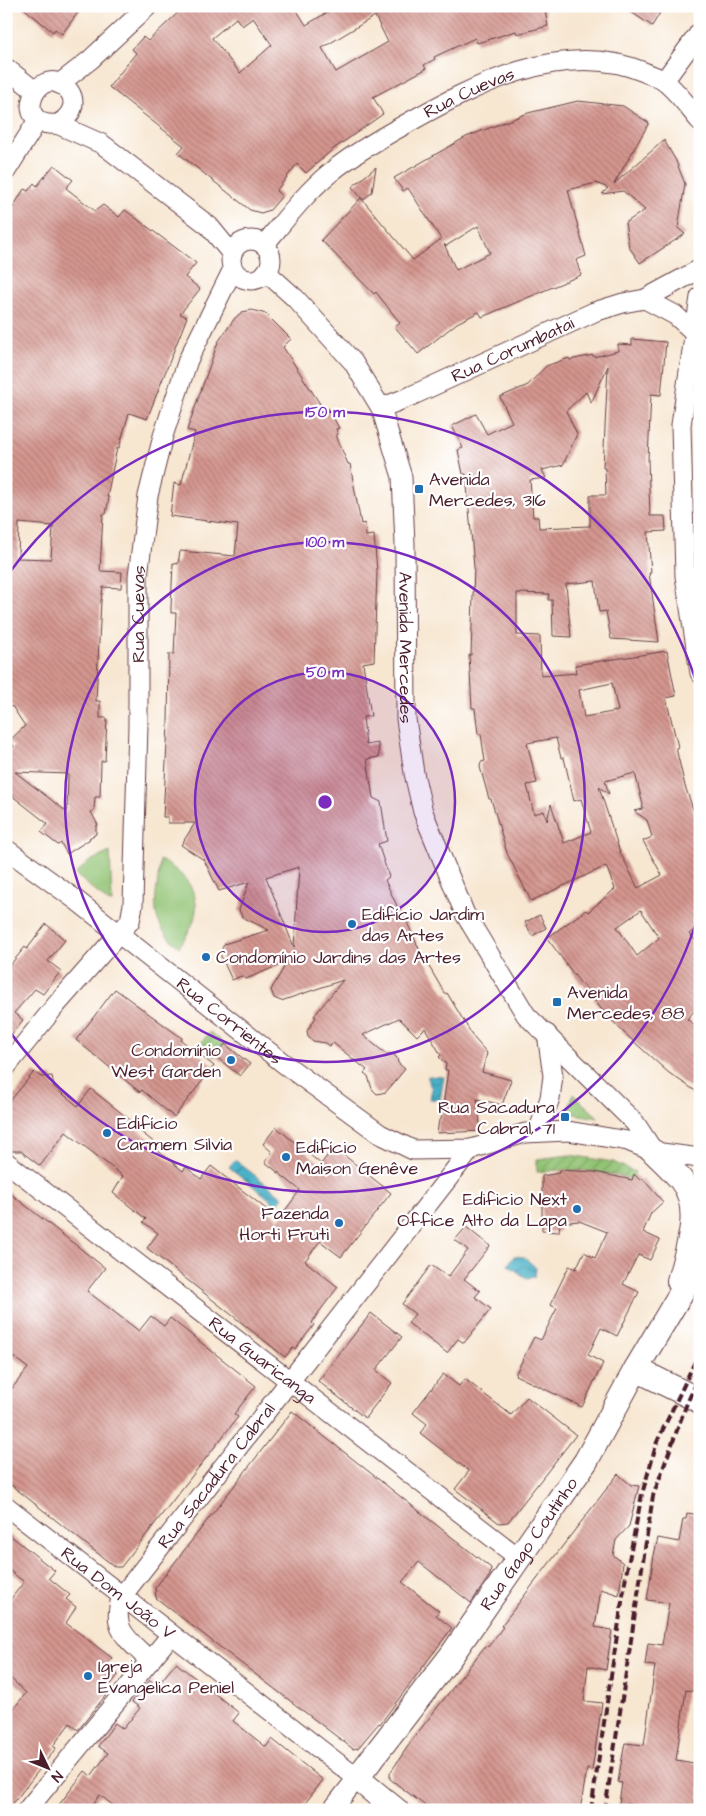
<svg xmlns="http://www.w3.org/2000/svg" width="706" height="1816" viewBox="0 0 706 1816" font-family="'Architects Daughter',sans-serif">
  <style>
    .park { fill: #91c373; stroke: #6e714f }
    .garden { fill: url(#garden-furrows); stroke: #6e714f }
    .water { fill: url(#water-waves); stroke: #496879 }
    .building { fill: url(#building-back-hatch); fill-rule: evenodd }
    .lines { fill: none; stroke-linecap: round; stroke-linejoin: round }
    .minor-casing { stroke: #643d44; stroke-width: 21 }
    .tertiary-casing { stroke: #643d44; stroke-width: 26 }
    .minor { stroke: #fff; stroke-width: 19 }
    .tertiary { stroke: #fff; stroke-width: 24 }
    .rail { stroke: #4a1f2b; stroke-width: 4; stroke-dasharray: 8 4; stroke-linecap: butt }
    .ring { fill: none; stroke: #7b2cbf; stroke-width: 2.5 }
    .poi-dot { fill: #1f6fb2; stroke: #fff; stroke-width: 2 }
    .labels { text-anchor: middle; stroke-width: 4.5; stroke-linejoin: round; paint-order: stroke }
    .street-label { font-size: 18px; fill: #4a1f2b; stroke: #fff }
    .poi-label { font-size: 18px; fill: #4a1f2b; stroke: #fff; text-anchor: start }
    .centre { fill: #7b2cbf; stroke: #fff; stroke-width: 2.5 }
    .ring-label { font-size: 15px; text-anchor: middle; font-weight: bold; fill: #7b2cbf; stroke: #fff; stroke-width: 4.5; stroke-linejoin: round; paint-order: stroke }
  </style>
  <defs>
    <pattern id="garden-furrows" width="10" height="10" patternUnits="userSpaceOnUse" patternTransform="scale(1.25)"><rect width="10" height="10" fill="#91c373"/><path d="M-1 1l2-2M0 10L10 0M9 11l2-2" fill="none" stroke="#789e5f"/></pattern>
    <pattern id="water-waves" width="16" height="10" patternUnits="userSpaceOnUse" patternTransform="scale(1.25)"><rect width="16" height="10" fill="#48b1c7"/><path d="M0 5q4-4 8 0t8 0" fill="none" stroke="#3e8fa2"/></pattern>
    <pattern id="building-back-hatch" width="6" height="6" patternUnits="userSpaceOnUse" patternTransform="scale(1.25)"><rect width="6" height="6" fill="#d4968f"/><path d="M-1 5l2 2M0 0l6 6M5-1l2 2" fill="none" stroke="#ae7a75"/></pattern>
  </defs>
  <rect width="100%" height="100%" fill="#fff"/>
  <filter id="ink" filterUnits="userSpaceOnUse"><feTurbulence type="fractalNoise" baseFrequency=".02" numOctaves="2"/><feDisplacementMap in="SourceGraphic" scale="10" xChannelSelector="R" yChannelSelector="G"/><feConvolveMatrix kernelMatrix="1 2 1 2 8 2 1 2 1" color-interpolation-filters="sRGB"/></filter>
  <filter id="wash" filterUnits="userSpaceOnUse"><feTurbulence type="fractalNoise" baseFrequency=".0096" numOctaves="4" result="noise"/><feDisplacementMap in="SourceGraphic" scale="20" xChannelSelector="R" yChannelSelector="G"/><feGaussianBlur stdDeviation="1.12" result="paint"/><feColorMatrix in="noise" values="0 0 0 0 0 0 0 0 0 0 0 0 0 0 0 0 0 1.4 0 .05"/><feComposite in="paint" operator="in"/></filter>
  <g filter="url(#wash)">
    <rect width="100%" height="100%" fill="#f7e6d0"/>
    <path class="park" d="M110,852L112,902L109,903L75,874L90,861Z
      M160,860C184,872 204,894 193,923C190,931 184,939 179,947C145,919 157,900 160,860Z
      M573,1094L599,1118L568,1113Z"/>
    <path class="garden" d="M210,1032L225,1044L214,1057L199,1045Z
      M570,1155L613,1162L635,1172L632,1179C596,1170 574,1168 537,1172V1159Z"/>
    <path class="water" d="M428,1076L444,1077L440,1100L430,1099L432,1088L428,1083Z
      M235,1160L283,1197L277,1205L229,1167Z
      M514,1256L524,1257L536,1268L535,1276L528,1279L508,1265Z"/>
    <g id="blocks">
      <path class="building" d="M21,6H83L62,34L55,29L53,32Z
        M185,6H294L306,25L338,6H544L548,26L517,34L516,31L477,43L475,38L434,57L435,59L424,65L426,69L373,97L383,114L332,150L306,173L297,164L276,191L282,196L270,210L261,213L250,210L178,153L184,146L109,87L136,53L132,49L143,37L148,41ZM375,16L388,42L336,72L322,48ZM236,18L242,26L253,18L272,45L240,73L212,38Z
        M622,6H664L652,26Z
        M578,101L623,106L649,123L614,184L664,140L676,161L685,184L678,228L685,234L640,263L629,247L625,223L645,210L623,191L602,194L608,188L596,183L568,190L586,256L576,260L581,275L482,317L479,312L457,323L418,354L395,327L400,323L376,292L374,294L321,240L361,198L413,260L441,239L408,188L403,191L394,178L466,137L528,113ZM478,226L490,253L456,270L444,244L446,246Z
        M54,165L73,180L66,188L95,211L103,205L119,217L125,210L196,263L185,277L200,289L180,314L187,317L147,419L129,413L119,448H117L107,497H109L106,514H103L100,571L122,572L121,588L103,587L101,601L96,701H100V718H107L105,761H101L100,797H95L94,810L91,812L98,825L96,826V834L89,838L90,839L67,854L61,843L58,845L41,832L48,824L6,791V756L14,746L9,741L25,726L12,706L6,710V219L24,189L28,191L34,183L37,186ZM19,523L53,526L51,559L18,558ZM15,772L68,774L67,812Z
        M376,167L372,192L363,200L352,187Z
        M252,310L266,314L291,339L283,347L324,410L328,408L339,428L336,429L338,434L336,435L348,464H350L361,524L365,523L366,536L374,535L377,571L374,661L363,663L371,716L363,717L366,745L378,743L379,757L367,759L373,798L381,802L387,841L378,844L389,877L385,880L402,917L404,916L421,953L445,994L447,993L474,1038L487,1053L482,1072L511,1080L502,1105L477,1099L481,1131L437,1133L439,1120H441L448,1070H445L446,1064L439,1057L441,1055L425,1028L417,1036L399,1018L363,1035L386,1054H393L397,1058L398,1063L405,1069L386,1092L377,1094L372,1089L368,1076L364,1073L367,1070L333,1043L330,1046L326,1043L313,1041L308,1037L307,1031L316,1017L314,1016L343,980L281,1001L274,998L271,990L287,962L246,979L241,976L232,980L220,954L224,944L269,930L242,917L239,910L249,882L219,891L204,860L181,845L195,823H168V817H163L168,725L169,654H174L176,613H171V607L173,563L178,564L180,551L235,556L238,525L170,516L174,483L181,485L195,432L187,430L218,342L235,318L242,312ZM299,867L294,947L266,877Z
        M632,339L666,342L661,395L651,394L648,459L650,516H665L666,531L648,532L651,573H649L659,642L611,639L606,611L599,612L595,581L566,584L571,637L553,636L552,600H548L549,594L517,593V635L540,636L541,676L576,673L575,665L667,651L676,696L666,698L678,747L676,748L685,786L700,829V925L689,934L700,945V1005L687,1019L700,1030V1094L669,1073L623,1032L602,1010L582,983L581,984L547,938L586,910L588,912L615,889L606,866L531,901L507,853L491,799H489L480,767L481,762L485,761L481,734H478L475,708H472L469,655H471L474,567L466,474H463L458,450L463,448L452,426L476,414L487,434L512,422L500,397L528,385L546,366L569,358L570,360L593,355L594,357L618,351V344L632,345ZM608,366L603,468H605L606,495H590V526L539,528L538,517H533L530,480L546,478L542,470L563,465L577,434L566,411L586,392L591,403ZM612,683L618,711L584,717L579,690ZM556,738L561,758H564L574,801L581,799L591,832L564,843L551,804L547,821L544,811L534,814L527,785L537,783L527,743ZM635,773L643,805L642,809L634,811L647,820L652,837L643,841L662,875L638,888L620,852L599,787L609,794L605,781ZM641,910L659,938L637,956L617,927Z
        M540,915L546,928L532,936L525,922Z
        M46,924L65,940L48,961L61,971L43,994L35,989L14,1013L23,1020L6,1041V970L25,947L27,949Z
        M115,989L182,1038L181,1040L214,1066L174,1117L142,1090L140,1092L76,1040Z
        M225,1044L250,1064L240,1076L215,1056Z
        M34,1072L41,1077L52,1076L54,1087L78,1106L91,1089L134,1123L132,1125L160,1147L157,1150L183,1171L186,1167L201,1179L211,1166L279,1219L300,1190L265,1162L272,1152L263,1144L276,1127L321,1164L334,1147L391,1193L341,1257L320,1241L305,1261L338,1287L316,1316L312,1323L314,1325L295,1349L293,1348L285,1357L147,1248L158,1233L143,1222L146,1219L113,1193L123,1176L66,1132L40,1166L21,1151H6V1106Z
        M560,1170L595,1172L632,1180L634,1174L640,1180L642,1178L663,1202L651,1213L643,1232L660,1240L650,1260L638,1255L623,1284L639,1292L617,1336L601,1328L588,1355L603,1363L582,1407L515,1375L534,1337L541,1340L557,1308L550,1305L569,1266L576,1269L584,1252L595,1258L607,1232L579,1221L560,1223L559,1232L542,1231V1176L559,1173Z
        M6,1190L105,1268L87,1291L139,1331L151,1316L164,1326L170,1318L256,1386L234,1414L238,1417L121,1567H115L6,1481V1396L28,1368L6,1352Z
        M466,1227L490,1246L464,1279L480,1291L475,1297L491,1309L464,1343L458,1339L447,1353L408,1323L415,1314L402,1304L431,1265L448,1277L468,1250L455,1240Z
        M371,1313L402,1337L376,1370L392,1383L365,1418L318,1381Z
        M443,1374L459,1386L465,1379L511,1415L527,1397L576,1435L508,1522L499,1523L455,1489L469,1471L420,1433L427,1424L413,1413Z
        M292,1411L491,1568L490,1575L471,1603L419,1562L402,1582L439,1611L436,1615L452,1628L380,1724L379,1723L358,1748L353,1749L156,1598L155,1588Z
        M618,1474L631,1485L639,1486L629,1526L616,1540L613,1555L623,1563L619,1595L601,1589L595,1627L612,1630L606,1670L588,1666L584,1701L602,1703L592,1771L587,1769L580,1810H431L390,1779V1773L412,1740L486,1645L488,1647L503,1627L501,1626Z
        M687,1513L700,1515V1692L686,1690L676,1760L700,1764V1810H634L635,1805L619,1803L622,1783L618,1782L621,1764L625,1743L644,1745L655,1666L645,1665L648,1643L662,1645L669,1603L647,1600L654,1555L658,1538L679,1542L683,1519H686Z
        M6,1532L55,1571L49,1578L70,1595L66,1599L76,1607L66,1623L112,1658L106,1665L118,1675L108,1688L110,1690L78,1730L70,1723L53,1746L56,1748L8,1810H6V1718L26,1693L6,1674V1605L24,1582L6,1568Z
        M176,1663L239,1713L233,1721L266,1747L272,1739L323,1780L300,1810H119L100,1795L88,1810H55L85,1771L91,1776L108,1753L98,1746L115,1723L123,1729L140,1708L132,1702L150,1680L157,1686Z"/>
    </g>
  </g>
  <g filter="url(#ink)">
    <use href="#blocks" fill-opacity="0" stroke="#643d44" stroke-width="1"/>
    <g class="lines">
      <defs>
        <g id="minor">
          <path d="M6,68L35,91"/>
          <path d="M664,81L700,32"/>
          <path d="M59,84L90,60L148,6"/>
          <path d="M57,124C72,118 80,99 65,87C36,63 10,128 57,124L102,144L209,226L232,254"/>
          <path d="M6,171L38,120"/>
          <circle cx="251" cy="260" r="20"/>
          <path id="s1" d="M264,245C285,220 305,193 331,172C353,154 379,139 404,125C473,86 563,38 644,72C650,75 659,77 664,81C678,92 689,108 700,121"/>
          <path id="s2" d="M266,272L295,298L353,362L381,408L402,477L405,544L406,719L414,773L423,812L465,914L526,1015L635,1123L654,1152"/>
          <path d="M700,297L681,425L685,576L700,673"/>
          <path d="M645,299L675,315L693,331"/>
          <path id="s3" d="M381,408L411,396L594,312L623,303L645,299L700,269"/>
          <path id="s4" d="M6,849L76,900L287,1066L380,1134L413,1150L471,1149L525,1133L568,1131L628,1141L654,1152L700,1158"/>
          <path id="s5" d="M6,1067L57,1004L130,921L133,905L138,725V576L148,496L163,436L188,360L233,269"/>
          <path d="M538,1132L550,1098L553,1076L547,1034"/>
          <path id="s6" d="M6,1162L519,1558"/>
          <path id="s7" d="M6,1506L357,1778L332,1810"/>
          <path id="s8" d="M150,1661C128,1639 110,1630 122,1596L471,1149"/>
          <path d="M27,1810L171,1635"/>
        </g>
        <g id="tertiary">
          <path d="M654,1152C663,1161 673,1170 681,1180C704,1209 687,1249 679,1281"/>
          <path d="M636,1369L700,1401"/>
          <path id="s9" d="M396,1810L357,1778L451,1656L586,1461L636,1369L700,1261"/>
        </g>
      </defs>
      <use href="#minor" class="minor-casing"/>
      <use href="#tertiary" class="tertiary-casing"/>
      <use href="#minor" class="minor"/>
      <use href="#tertiary" class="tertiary"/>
      <path class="rail" d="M591,1810L626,1575L642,1494L657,1442L700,1351
        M605,1810L653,1496L687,1403L700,1375"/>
    </g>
  </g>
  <circle cx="325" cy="802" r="130" fill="#7b2cbf" fill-opacity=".12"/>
  <g class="ring">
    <circle cx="325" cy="802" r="130"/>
    <circle cx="325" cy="802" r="260"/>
    <path d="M699 913A390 390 0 0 1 7 1028M7 576A390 390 0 0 1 699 691"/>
  </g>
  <g class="poi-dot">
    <rect x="414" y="484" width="10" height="10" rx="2.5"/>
    <circle cx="352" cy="924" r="5"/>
    <circle cx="206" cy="957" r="5"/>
    <rect x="552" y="997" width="10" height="10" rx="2.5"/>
    <circle cx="231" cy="1060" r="5"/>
    <rect x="560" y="1112" width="10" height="10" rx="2.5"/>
    <circle cx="107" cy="1133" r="5"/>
    <circle cx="286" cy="1157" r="5"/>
    <circle cx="577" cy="1209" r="5"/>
    <circle cx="339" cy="1223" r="5"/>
    <circle cx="88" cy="1676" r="5"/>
  </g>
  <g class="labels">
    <g class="street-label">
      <text dy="6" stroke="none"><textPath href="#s1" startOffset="259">Rua Cuevas</textPath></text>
      <text dy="6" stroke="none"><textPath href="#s3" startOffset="144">Rua Corumbatai</textPath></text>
      <text dy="6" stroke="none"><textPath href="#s5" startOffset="499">Rua Cuevas</textPath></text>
      <text dy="6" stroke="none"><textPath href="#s2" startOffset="422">Avenida Mercedes</textPath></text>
      <text dy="6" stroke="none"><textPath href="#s4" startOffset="282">Rua Corrientes</textPath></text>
      <text dy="6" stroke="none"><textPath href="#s6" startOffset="324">Rua Guaricanga</textPath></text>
      <text dy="6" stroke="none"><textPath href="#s8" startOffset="230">Rua Sacadura Cabral</textPath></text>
      <text dy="6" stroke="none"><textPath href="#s9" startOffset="341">Rua Gago Coutinho</textPath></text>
      <text dy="6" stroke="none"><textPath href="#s7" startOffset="142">Rua Dom João V</textPath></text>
    </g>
    <g class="poi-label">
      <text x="429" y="485">Avenida<tspan x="429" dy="21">Mercedes, 316</tspan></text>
      <text x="362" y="920">Edifício Jardim<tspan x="362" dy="21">das Artes</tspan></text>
      <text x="216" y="963">Condomínio Jardins das Artes</text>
      <text x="567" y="998">Avenida<tspan x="567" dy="21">Mercedes, 88</tspan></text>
      <text x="221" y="1056" text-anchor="end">Condomínio<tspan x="221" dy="21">West Garden</tspan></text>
      <text x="555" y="1113" text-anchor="end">Rua Sacadura<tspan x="555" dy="21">Cabral, 71</tspan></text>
      <text x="117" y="1129">Edifício<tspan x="117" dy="21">Carmem Silvia</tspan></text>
      <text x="296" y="1153">Edifício<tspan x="296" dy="21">Maison Genêve</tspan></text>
      <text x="567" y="1205" text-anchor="end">Edificio Next<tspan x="567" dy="21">Office Alto da Lapa</tspan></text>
      <text x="329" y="1219" text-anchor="end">Fazenda<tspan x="329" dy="21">Horti Fruti</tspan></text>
      <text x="98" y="1672">Igreja<tspan x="98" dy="21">Evangelica Peniel</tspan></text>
    </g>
  </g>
  <circle cx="325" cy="802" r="8" class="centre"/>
  <g class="ring-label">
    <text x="325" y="417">150 m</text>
    <text x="325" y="547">100 m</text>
    <text x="325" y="677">50 m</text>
  </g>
  <rect width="706" height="1816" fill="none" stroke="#fff" stroke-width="25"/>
  <g transform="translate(48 1768) rotate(133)" stroke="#ffffff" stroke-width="4" paint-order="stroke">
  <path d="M0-4L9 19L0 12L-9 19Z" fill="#4a1f2b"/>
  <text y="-8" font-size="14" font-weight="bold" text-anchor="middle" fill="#4a1f2b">N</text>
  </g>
</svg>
